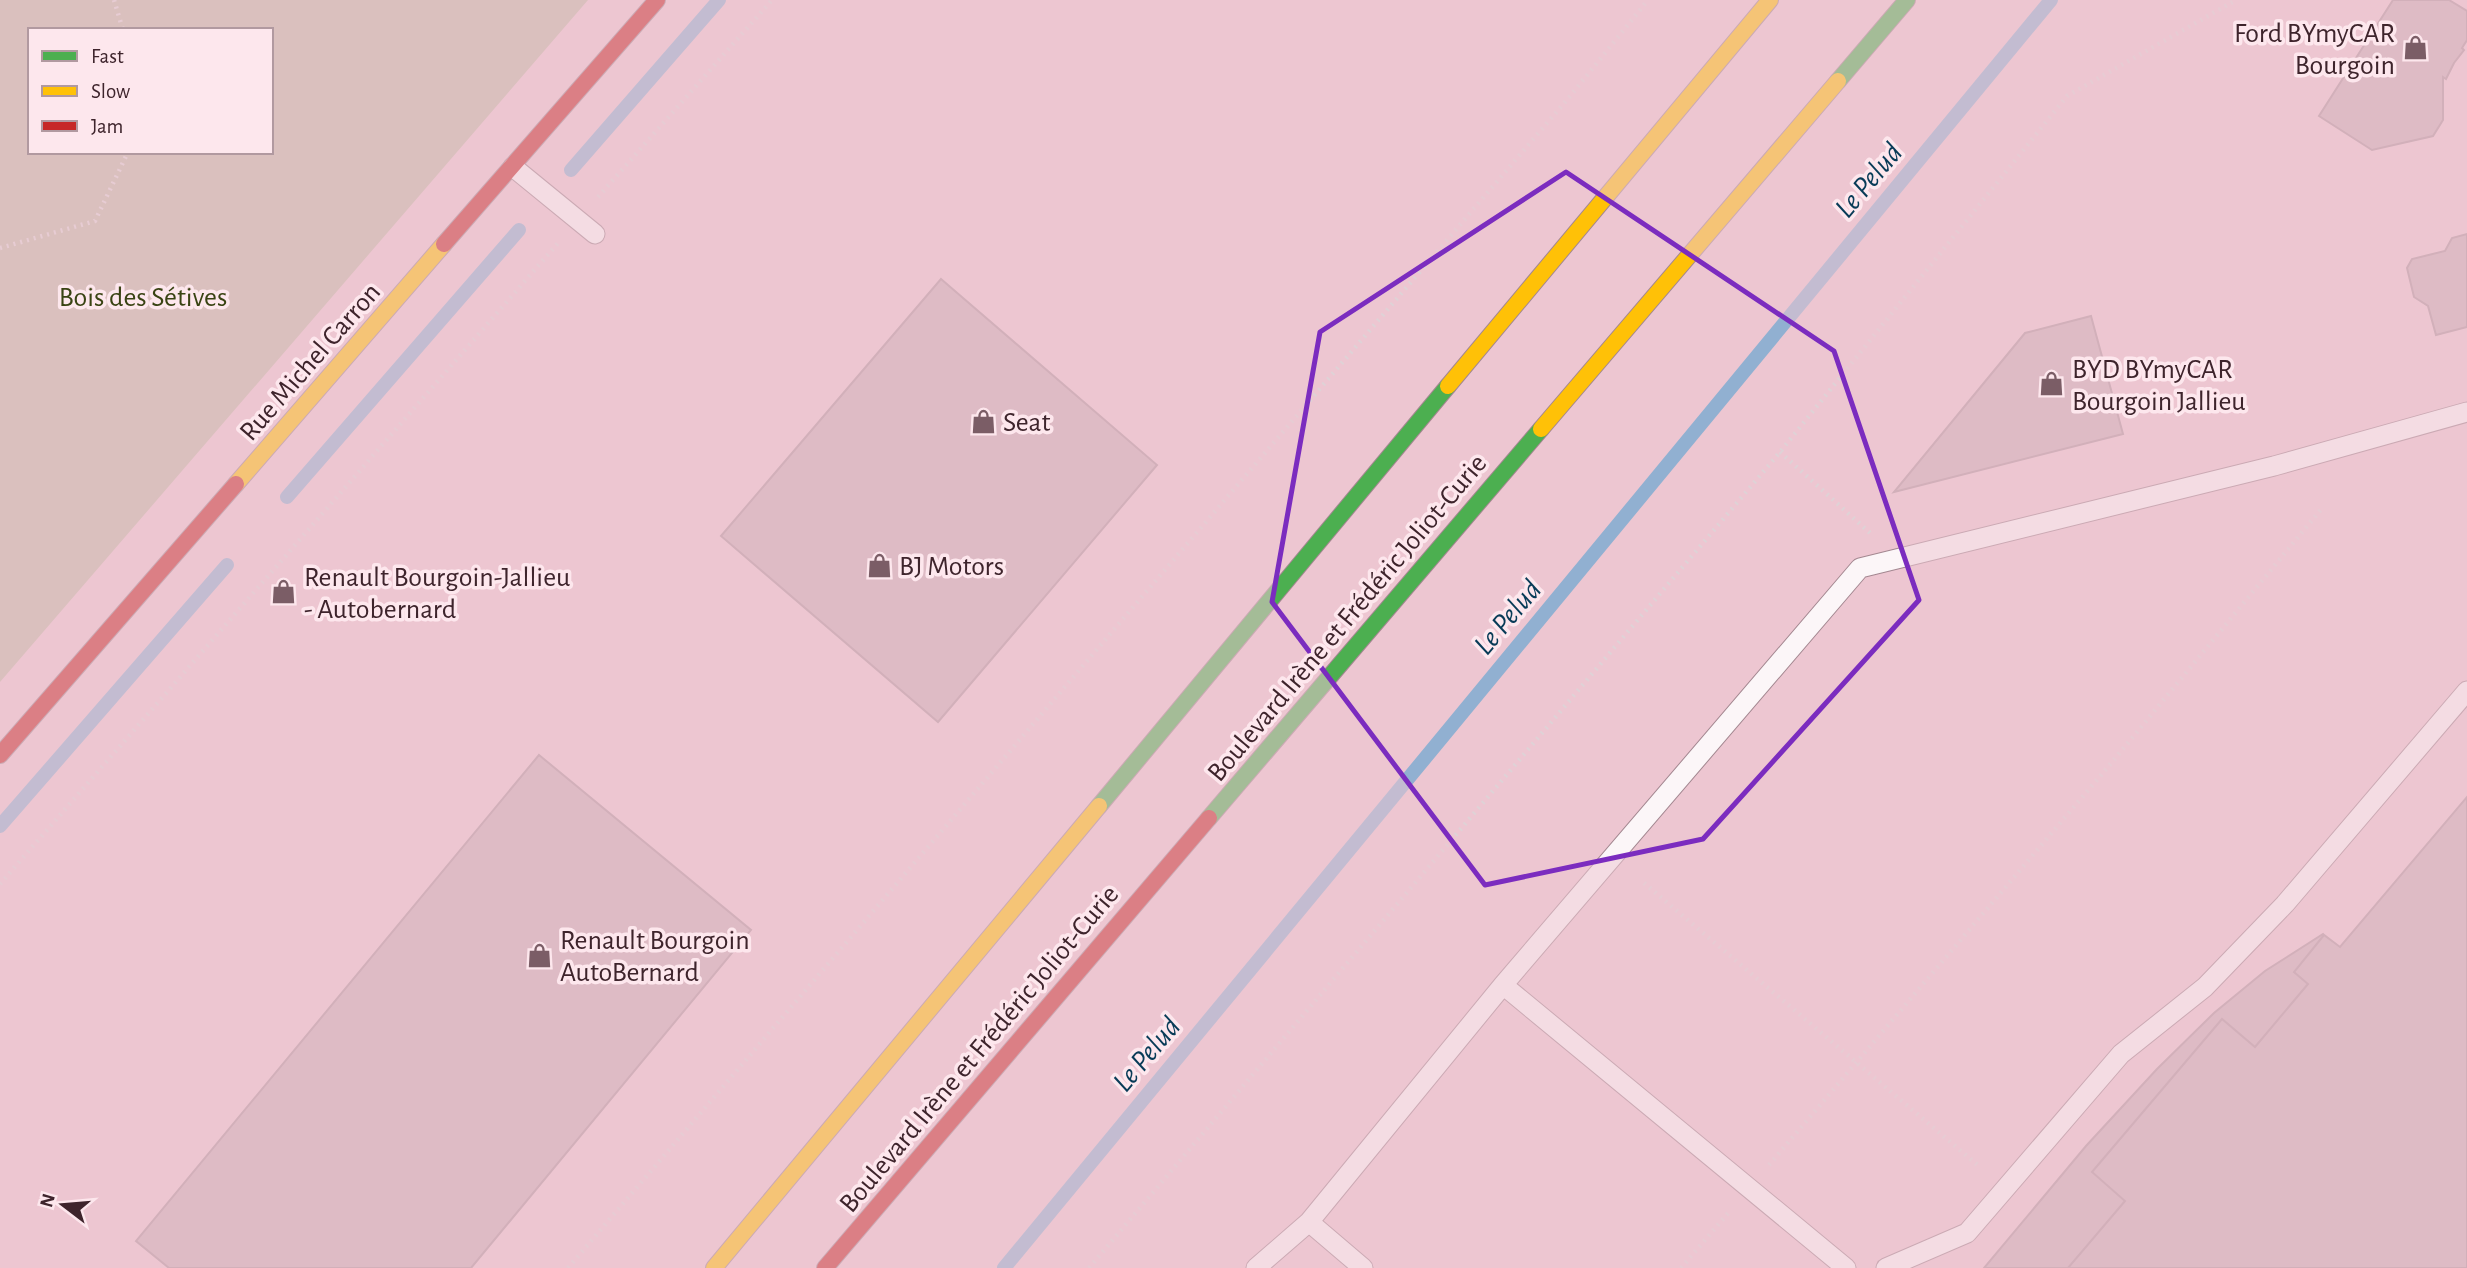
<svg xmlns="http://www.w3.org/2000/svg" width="2467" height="1268" viewBox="0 0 2467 1268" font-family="'Alegreya Sans',sans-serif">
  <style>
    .green { fill: #c4b8a6; fill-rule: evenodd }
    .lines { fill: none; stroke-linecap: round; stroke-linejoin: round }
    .stream { stroke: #91b0d1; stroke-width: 14 }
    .building { fill: #ccadb6; stroke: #b2949d; stroke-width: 2 }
    .lane-casing { stroke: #a38790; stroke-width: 21 }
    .fast-casing { stroke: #a38790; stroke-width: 18 }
    .slow-casing { stroke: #a38790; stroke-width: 18 }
    .jam-casing { stroke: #a38790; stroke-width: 18 }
    .path { stroke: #dfd2d6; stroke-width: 4.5; stroke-dasharray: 2 5; stroke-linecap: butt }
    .lane { stroke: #fcf6f8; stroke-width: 19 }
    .fast { stroke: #4caf50; stroke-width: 16 }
    .slow { stroke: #ffc107; stroke-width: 16 }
    .jam { stroke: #c62828; stroke-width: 16 }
    .marked { fill: none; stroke: #7b2cbf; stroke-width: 5; stroke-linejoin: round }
    .labels { text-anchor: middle; stroke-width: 7; stroke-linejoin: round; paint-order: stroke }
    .poi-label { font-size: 28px; fill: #3e242c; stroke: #fde7ed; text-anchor: start }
    .park-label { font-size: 28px; fill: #394313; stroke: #fde7ed }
    .street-label { font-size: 28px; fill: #3e242c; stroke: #fde7ed }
    .water-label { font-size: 30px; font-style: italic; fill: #083b57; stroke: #fde7ed }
  </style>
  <rect width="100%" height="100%" fill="#edc6d1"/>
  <path class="green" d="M0,0H588L0,682ZM30,30H271V152H30Z"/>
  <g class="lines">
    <path class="stream" d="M571,170L719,0
      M287,497L519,230
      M0,826L227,565
      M1004,1268L2051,0"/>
  </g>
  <path class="building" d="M2393,0H2449L2467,11V40L2462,48L2464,50L2454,63L2446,79L2443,77V120L2433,136L2372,150L2319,116Z
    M2467,234V327L2436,335L2428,306L2414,297L2407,268L2412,259L2445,251L2452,238Z
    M941,279L1157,465L938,722L721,536Z
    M2091,316L2123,434L1894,492L2025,333Z
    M539,755L751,930L471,1268H169L136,1241Z
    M2467,797V1268H2068L2125,1201L2092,1172L2222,1019L2255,1047L2308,984L2294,972L2324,935L2340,947Z
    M2323,934L2324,935L2294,972L2308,984L2255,1047L2222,1019L2092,1172L2125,1201L2068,1268H1984L2086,1146L2157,1069L2214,1013L2265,971Z"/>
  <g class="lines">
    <defs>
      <path id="lane" d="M513,167L595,234
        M1503,985L1846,1268
        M1309,1222L1363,1268
        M1256,1268L1309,1222L1503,985L1860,568L2274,466L2467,412
        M1886,1268L1967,1233L2121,1054L2205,987L2285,904L2467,691"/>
      <path id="fast" d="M1838,81L1907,0
        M1099,806L1448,386
        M1209,818L1541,429"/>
      <path id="slow" d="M1448,386L1770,0
        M1541,429L1838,81
        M236,484L444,244
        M714,1268L1099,806"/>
      <path id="jam" d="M444,244L657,0
        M0,755L236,484
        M825,1268L1209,818"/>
    </defs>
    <use href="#lane" class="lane-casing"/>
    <use href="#fast" class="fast-casing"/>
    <use href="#slow" class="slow-casing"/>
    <use href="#jam" class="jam-casing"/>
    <path class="path" d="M114,0L123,30
      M598,197L772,0
      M0,248L95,221L128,152
      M1780,452L1870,533
      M1644,883L1980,1167
      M0,884L558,243
      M1769,1165L2113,761L2323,507
      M568,1268L1571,95L1648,0
      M1089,1268L1780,452L2067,96L2236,0
      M1681,1268L1729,1212"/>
    <use href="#lane" class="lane"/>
    <use href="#fast" class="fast"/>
    <use href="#slow" class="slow"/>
    <use href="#jam" class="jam"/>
  </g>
  <path d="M0 0H2467V1268H0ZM1566,172L1834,351L1919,600L1703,839L1485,885L1272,602L1320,332Z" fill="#edc6d1" fill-opacity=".55" fill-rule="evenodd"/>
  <path class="marked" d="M1566,172L1834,351L1919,600L1703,839L1485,885L1272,602L1320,332Z"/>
  <defs>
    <symbol id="shop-bare" viewBox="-9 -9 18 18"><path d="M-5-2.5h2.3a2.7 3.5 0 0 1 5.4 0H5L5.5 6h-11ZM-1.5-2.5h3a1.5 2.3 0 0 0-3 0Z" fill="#7b5d66" stroke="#fde7ed" stroke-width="2.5" paint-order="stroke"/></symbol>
  </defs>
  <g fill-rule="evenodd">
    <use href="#shop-bare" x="2398" y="30" width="35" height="35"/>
    <use href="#shop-bare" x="2034" y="366" width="35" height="35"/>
    <use href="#shop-bare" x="966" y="404" width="35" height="35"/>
    <use href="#shop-bare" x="862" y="548" width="35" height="35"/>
    <use href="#shop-bare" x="266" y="574" width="35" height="35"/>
    <use href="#shop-bare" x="522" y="938" width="35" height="35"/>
  </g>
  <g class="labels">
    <g class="poi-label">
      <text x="2395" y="42" text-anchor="end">Ford BYmyCAR<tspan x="2395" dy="32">Bourgoin</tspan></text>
      <text x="2072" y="378">BYD BYmyCAR<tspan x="2072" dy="32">Bourgoin Jallieu</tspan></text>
      <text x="1003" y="431">Seat</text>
      <text x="899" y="575">BJ Motors</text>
      <text x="304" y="586">Renault Bourgoin-Jallieu<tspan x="304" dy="32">- Autobernard</tspan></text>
      <text x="560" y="949">Renault Bourgoin<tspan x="560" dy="32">AutoBernard</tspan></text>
    </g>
    <g class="park-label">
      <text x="143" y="306">Bois des Sétives</text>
    </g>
    <g class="street-label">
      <text transform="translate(309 361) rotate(-49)" y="10">Rue Michel Carron</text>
      <text transform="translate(1346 617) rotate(-50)" y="10">Boulevard Irène et Frédéric Joliot-Curie</text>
      <text transform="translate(978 1048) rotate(-50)" y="10">Boulevard Irène et Frédéric Joliot-Curie</text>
    </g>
    <g class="water-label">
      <text transform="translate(1868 180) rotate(-50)" y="10">Le Pelud</text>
      <text transform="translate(1507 617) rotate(-50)" y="10">Le Pelud</text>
      <text transform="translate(1146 1054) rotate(-50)" y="10">Le Pelud</text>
    </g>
  </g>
  <rect x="28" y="28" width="245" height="126" fill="#fde7ed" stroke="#b199a0" stroke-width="2"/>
  <rect x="42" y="51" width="35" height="10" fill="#4caf50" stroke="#b199a0" stroke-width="2"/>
  <text x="91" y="63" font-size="21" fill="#3e242c">Fast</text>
  <rect x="42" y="86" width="35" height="10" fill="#ffc107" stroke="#b199a0" stroke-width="2"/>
  <text x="91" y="98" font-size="21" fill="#3e242c">Slow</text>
  <rect x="42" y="121" width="35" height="10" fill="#c62828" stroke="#b199a0" stroke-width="2"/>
  <text x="91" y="133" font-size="21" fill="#3e242c">Jam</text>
  <g transform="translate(63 1205) rotate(286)" stroke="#fde7ed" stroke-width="5" paint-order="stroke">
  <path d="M0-5L12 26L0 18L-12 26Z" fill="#3e242c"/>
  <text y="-10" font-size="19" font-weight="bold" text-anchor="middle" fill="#3e242c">N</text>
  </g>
</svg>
